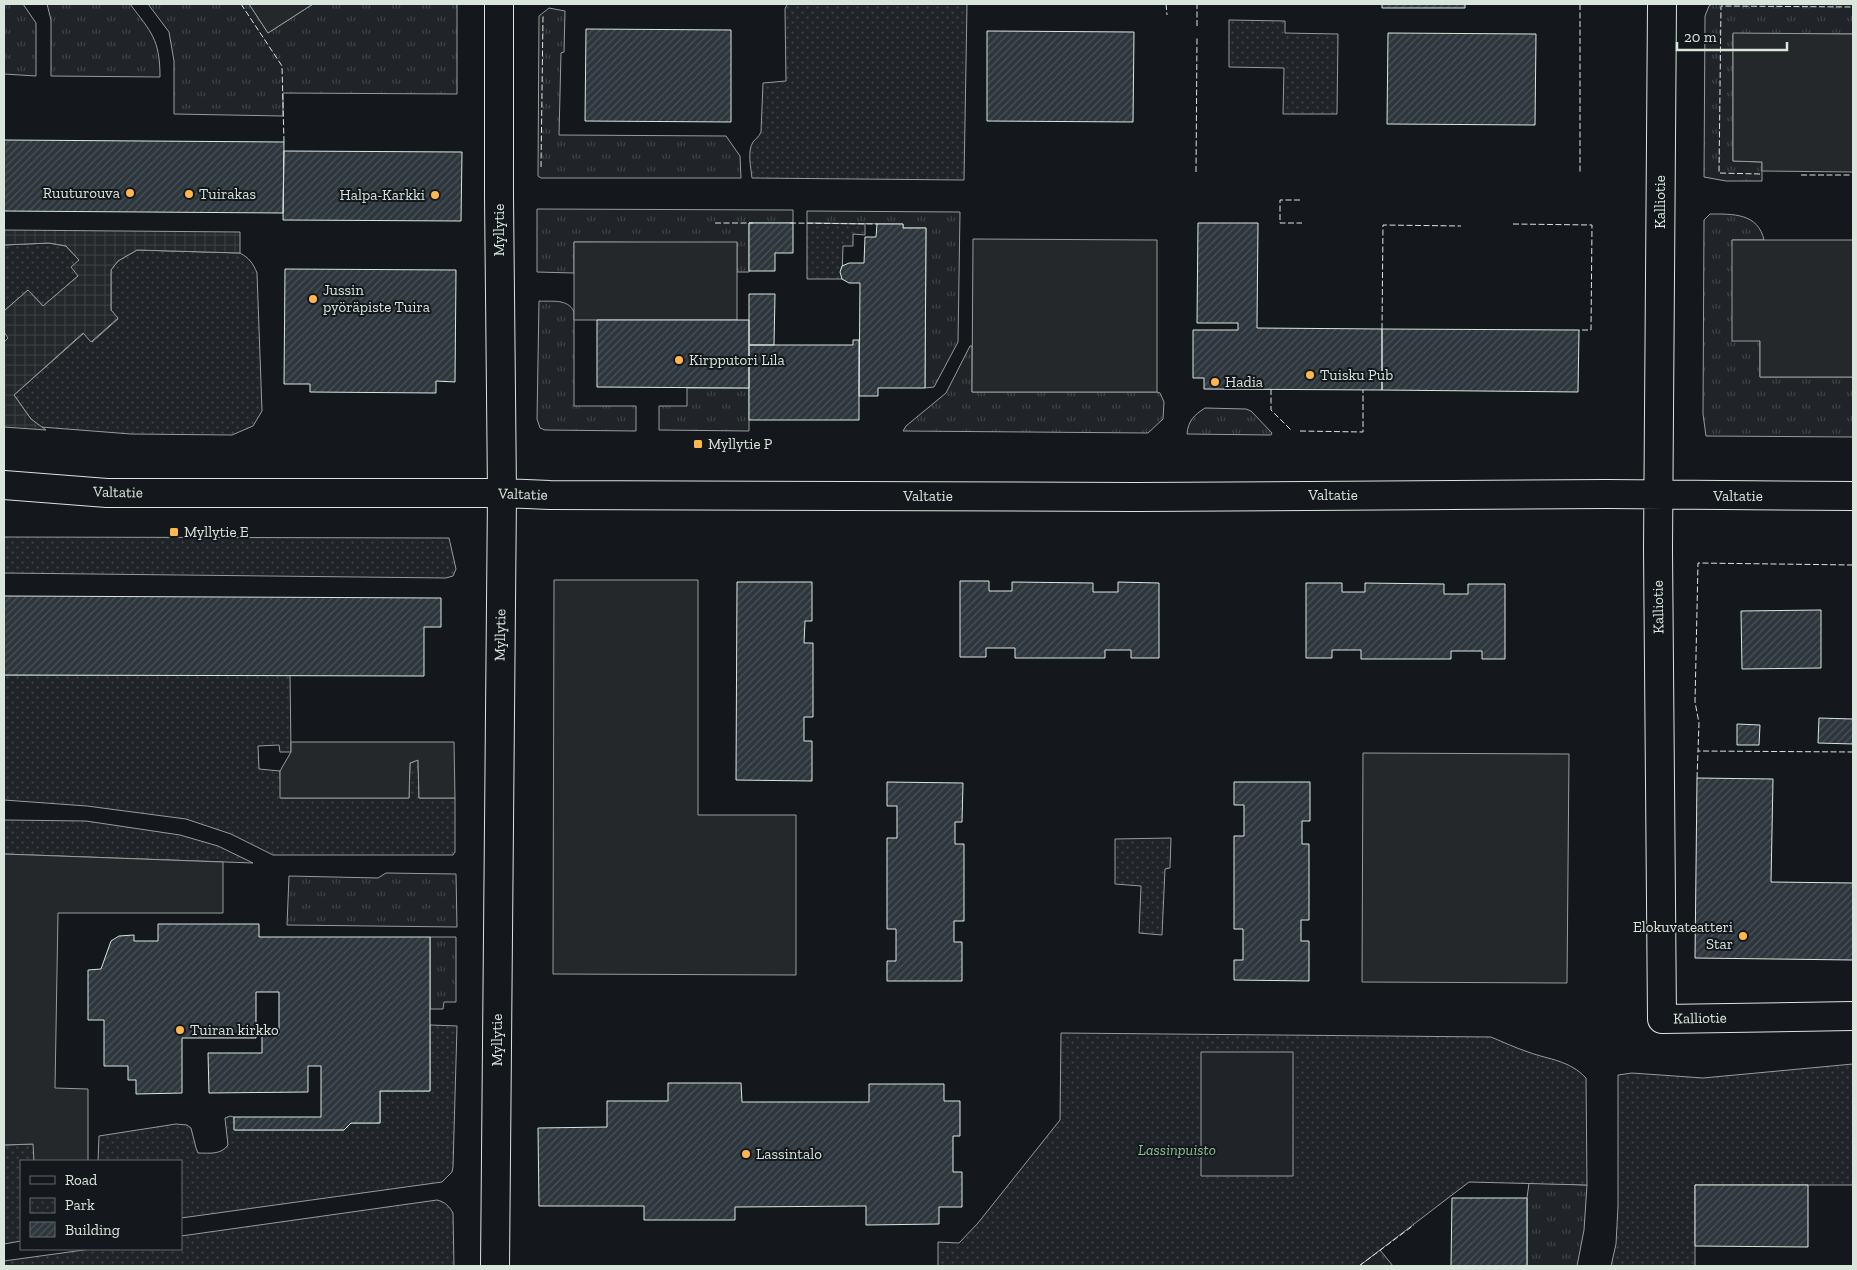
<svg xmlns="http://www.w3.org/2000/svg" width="1857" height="1270" viewBox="0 0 1857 1270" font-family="'Zilla Slab',serif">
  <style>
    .grass { fill: url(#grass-tufts); stroke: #939e99 }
    .park { fill: url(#park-dots); stroke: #939e99 }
    .pitch { fill: #202428; stroke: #939e99 }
    .parking { fill: #24282b; stroke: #939e99 }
    .plaza { fill: url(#plaza-grid); stroke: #939e99 }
    .building { fill: url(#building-hatch); stroke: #d8e6dc }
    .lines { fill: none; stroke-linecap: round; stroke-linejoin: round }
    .minor-casing { stroke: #d8e6dc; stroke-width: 30 }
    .minor { stroke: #14181c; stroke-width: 28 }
    .fence { stroke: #d8e6dc; stroke-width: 1; stroke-dasharray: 6 2.5; stroke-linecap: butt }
    .poi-dot { fill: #ffb74d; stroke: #14181c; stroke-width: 2 }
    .labels { text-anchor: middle; stroke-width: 4; stroke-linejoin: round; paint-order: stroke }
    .poi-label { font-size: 15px; fill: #d8e6dc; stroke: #14181c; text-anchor: start }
    .street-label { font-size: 15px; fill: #d8e6dc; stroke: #14181c }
    .park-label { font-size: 15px; font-style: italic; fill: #8ac095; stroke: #14181c }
  </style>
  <defs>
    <pattern id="grass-tufts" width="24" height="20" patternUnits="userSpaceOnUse" patternTransform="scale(1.25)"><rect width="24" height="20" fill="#202428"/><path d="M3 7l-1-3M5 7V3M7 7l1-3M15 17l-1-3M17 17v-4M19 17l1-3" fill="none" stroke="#404447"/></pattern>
    <pattern id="park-dots" width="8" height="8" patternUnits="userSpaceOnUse" patternTransform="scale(1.25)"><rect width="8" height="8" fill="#202428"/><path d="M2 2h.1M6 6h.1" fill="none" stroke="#404447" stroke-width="1.8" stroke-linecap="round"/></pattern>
    <pattern id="plaza-grid" width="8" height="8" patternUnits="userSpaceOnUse" patternTransform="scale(1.25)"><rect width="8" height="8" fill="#24282b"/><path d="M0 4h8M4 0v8" fill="none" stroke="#393d3f"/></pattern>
    <pattern id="building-hatch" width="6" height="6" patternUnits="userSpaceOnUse" patternTransform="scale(1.25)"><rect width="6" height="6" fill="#2c363c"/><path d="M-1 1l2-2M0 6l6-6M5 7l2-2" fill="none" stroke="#4a5358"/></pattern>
  </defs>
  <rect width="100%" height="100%" fill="#14181c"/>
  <path class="grass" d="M4,4H23L36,23V76L4,74Z
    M47,4H130C151,32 160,39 160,77L51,76V20Z
    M148,4H249L268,33L313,4H457V94L283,93V116L174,114V61L169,32Z
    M1712,4H1853V34H1733V161L1762,162V181H1726L1704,177L1705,16L1709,6Z
    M549,8L565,11L564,52L561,53L559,135L726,136L740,156L741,178H541L538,176L539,16Z
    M537,209L793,210V223H749V272H737V243L574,242V273L537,272Z
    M807,211L960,212L958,342L934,387L925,388L926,228H903V224L807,223Z
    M1710,214C1733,214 1758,213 1764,240H1732L1760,341V377H1853V437L1706,436L1703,414L1704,220Z
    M539,301C551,302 568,298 574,312V406H636V431L545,430L540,428L537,419Z
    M970,346H972V392H1157L1160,393L1164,402L1163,419L1148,433L903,431L906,426L946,393Z
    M687,388H749V431L659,430V406H687Z
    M1205,408L1246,409L1251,411L1272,433L1271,435L1187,434C1188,421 1194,415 1205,408Z
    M386,873L456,874L457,927L287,925L289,876L378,878Z
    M430,937H456V1002H444L443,1009H430Z
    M1529,1183L1587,1185L1584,1230L1577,1266H1527V1198Z
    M1380,1250L1393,1266H1359Z"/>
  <path class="park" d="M787,4H967L964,180L752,178C751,168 747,151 753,142C756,138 759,137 761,132L763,83L786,81L785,9Z
    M1229,20L1285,21V33L1338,34L1337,114H1283L1284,68L1229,67Z
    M807,223L865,224V235L853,234V246H843L842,279H807Z
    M49,243L66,246L79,260L78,276L43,306L28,290L4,311V245Z
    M137,250L240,253C249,258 253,263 257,273L262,411L253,426L232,435L131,434L41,427L31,419L14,395L84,333L92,342L118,319L111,310V270L118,261Z
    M4,537L449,538L456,569L453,576L446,578L4,573Z
    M4,675H290L291,752H280L279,745L258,746L259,769L280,771L281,798H409L410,763L418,760L419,798H455V852L453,855H273L231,834L186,819L87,806L4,800Z
    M4,820L86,821L180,835L218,846L253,863L4,854Z
    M1171,838L1170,868L1165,869L1162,935L1139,933L1141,886L1115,884V839Z
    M430,1025L457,1026L453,1167L452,1172L442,1182L181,1218V1161H90H98L99,1136L176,1124L187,1125L191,1128L196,1148L198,1153C210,1153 221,1155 228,1145L225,1118L230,1116L234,1117L235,1130H344L351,1123H380V1091H430Z
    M1061,1033L1491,1037C1503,1042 1516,1048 1528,1052C1550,1060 1569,1060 1586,1078L1587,1185L1469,1182L1359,1266H938V1242L959,1243L978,1223L1060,1120Z
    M1853,1064V1185H1695V1266H1611L1616,1244L1618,1206V1075L1632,1073L1703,1078Z
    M4,1087V1145L34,1144V1161H21V1241L4,1244Z
    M437,1200C445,1202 449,1206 453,1213L454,1266H4V1261L91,1249H181V1236Z"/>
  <path class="pitch" d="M1201,1052H1293V1176H1201Z"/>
  <path class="parking" d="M249,4H313L268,33Z
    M1733,33L1853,34V172L1762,171V162L1733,161Z
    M973,239L1157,240V392H972Z
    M1732,240H1853V377H1760V341H1732Z
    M574,242H737V320H574Z
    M554,580H698V815H796V975L553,974Z
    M291,742H454L455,798H419L418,760L410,763L409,798H280V771L291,752Z
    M1363,753L1569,754L1567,983L1362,982Z
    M4,854L223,862V913H58L55,1088L88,1089V1161H34L33,1144L4,1145Z"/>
  <path class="plaza" d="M4,230L240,232V253L137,250L118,261L111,270V310L118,318L91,342L83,333L14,395L31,419L46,430L4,427V342L8,338L4,332V311L28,290L43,306L78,276L71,267L79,260L66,246L49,243L4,245Z"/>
  <path class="building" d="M1382,4H1465V8H1382Z
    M586,29L731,30V122L585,121Z
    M987,31L1134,32L1133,122L987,121Z
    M1388,33L1536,34L1535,125L1387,124Z
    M4,140L284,142L283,213L4,211Z
    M284,151L462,152L461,221L283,220Z
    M749,223H793V253H775V271H749Z
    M1198,223H1258L1257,328L1382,329V390L1204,389V378H1193V330H1238V323H1197Z
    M877,224H903V228H926L925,388H878V396H859L860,283H849L842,279L840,272L842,266L849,263H864L865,237H876Z
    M285,269L456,270L455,382L436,381V393L310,392V384H284Z
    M749,294H775L774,345H749Z
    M597,320H749V388L597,387Z
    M1382,329L1579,330L1578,392L1382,390Z
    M853,340H859V420H749V345H853Z
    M960,581H989V591H1012V582L1093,583V592H1118V582L1159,583V658H1131V650H1105V658H1015V648H986V657H960Z
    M737,582H812V621H805L804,643H813V717H804V741H812V781L736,780Z
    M1306,583H1342V592H1365V583L1444,584V594H1468V584H1505V659H1482V651H1451V659H1361V650H1332V658H1306Z
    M4,596L441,598V627H424V676L4,675Z
    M1821,610V668L1742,669L1741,611Z
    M1819,718L1853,719V744L1818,743Z
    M1737,724L1760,725L1759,745H1737Z
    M1697,778L1773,779L1771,882L1853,883V960L1695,958Z
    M887,782L963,783L962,822H955V844H964V921H954V942H962V981H887V961H896V929H887V838H897V806H887Z
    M1234,782H1310V821H1302V844H1309V920H1301V941H1309V981L1234,980V960H1243V929H1234V836H1244V805H1234Z
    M158,924H259V937H430V1091H380V1123H351L344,1130H234V1117H321V1066H308V1092L209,1093L208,1053H262V1035H279V992H256V1038H182V1093L136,1094V1080H128V1066H104V1020H88V970L101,969L111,941L119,936L134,935V941H158Z
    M668,1083H741L742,1102H869V1084H944V1101H960V1136H953V1172H962V1207H939V1224L866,1225V1206L735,1207V1220H644V1206H539L538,1128L607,1127V1101H668Z
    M1695,1185H1808V1247L1695,1246Z
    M1452,1198H1527V1266H1451Z"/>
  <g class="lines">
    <defs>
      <path id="minor" d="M1662,4L1658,549L1662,1019L1853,1016
        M4,485L107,493H502L550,495L1136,497L1607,494L1853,496
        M495,1266L502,493L499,196V4"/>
    </defs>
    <use href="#minor" class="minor-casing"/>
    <use href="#minor" class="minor"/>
    <path class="fence" d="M241,4L282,66L284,142
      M1166,4L1167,15
      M1580,4V172
      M1197,26V4
      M541,167L543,16
      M1196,172L1197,38
      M1760,174L1719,173L1721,6L1853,7
      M1801,175H1853
      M1300,200H1280V223H1302
      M715,223H753
      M790,223L877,224
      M1513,224L1592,225L1591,330H1579
      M1382,329L1383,225L1461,226
      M1271,389V410L1292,431
      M1300,431L1363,432V390
      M1853,565L1698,563L1695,702L1699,723L1698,751L1853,752
      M1697,778L1698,751
      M1359,1266L1414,1225"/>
  </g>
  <g class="poi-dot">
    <circle cx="130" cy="193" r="5"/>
    <circle cx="189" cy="194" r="5"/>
    <circle cx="435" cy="195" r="5"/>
    <circle cx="313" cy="299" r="5"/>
    <circle cx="679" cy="360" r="5"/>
    <circle cx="1310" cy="375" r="5"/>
    <circle cx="1215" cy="382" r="5"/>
    <rect x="693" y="439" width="10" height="10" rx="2.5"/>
    <rect x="169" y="527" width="10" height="10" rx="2.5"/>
    <circle cx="1743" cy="936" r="5"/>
    <circle cx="180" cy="1030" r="5"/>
    <circle cx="746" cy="1154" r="5"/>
  </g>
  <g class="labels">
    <g class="poi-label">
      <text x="120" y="198" text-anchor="end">Ruuturouva</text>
      <text x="199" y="199">Tuirakas</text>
      <text x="425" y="200" text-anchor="end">Halpa-Karkki</text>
      <text x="323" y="295">Jussin<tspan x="323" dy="17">pyöräpiste Tuira</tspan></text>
      <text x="689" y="365">Kirpputori Lila</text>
      <text x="1320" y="380">Tuisku Pub</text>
      <text x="1225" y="387">Hadia</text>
      <text x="708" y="449">Myllytie P</text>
      <text x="184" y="537">Myllytie E</text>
      <text x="1733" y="932" text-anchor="end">Elokuvateatteri<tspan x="1733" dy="17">Star</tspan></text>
      <text x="190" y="1035">Tuiran kirkko</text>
      <text x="756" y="1159">Lassintalo</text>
    </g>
    <g class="street-label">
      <text transform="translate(1660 202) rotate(-90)" y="5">Kalliotie</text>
      <text transform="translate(499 230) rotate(-90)" y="5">Myllytie</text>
      <text transform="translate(118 492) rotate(1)" y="5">Valtatie</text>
      <text transform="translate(523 494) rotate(2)" y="5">Valtatie</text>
      <text x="1333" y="500">Valtatie</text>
      <text x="928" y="501">Valtatie</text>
      <text x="1738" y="501">Valtatie</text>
      <text transform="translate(1658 607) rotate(-91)" y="5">Kalliotie</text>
      <text transform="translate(500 635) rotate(-89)" y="5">Myllytie</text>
      <text transform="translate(1700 1018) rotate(-1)" y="5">Kalliotie</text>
      <text transform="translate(497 1040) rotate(-90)" y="5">Myllytie</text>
    </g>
    <g class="park-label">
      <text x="1177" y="1155">Lassinpuisto</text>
    </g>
  </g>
  <rect width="1857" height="1270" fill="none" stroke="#d8e6dc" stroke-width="10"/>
  <rect x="20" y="1160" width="162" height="90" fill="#14181c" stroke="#626a69"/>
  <rect x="30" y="1176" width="25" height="8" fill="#14181c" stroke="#626a69"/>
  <text x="65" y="1185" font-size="15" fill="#d8e6dc">Road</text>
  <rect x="30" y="1198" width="25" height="15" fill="url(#park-dots)" stroke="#626a69"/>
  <text x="65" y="1210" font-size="15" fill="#d8e6dc">Park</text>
  <rect x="30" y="1222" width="25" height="15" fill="url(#building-hatch)" stroke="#626a69"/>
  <text x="65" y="1235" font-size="15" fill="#d8e6dc">Building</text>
  <path d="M1677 42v8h110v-8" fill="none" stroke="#d8e6dc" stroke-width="2.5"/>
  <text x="1684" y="42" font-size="15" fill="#d8e6dc" stroke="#14181c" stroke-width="4" paint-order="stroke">20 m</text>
</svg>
